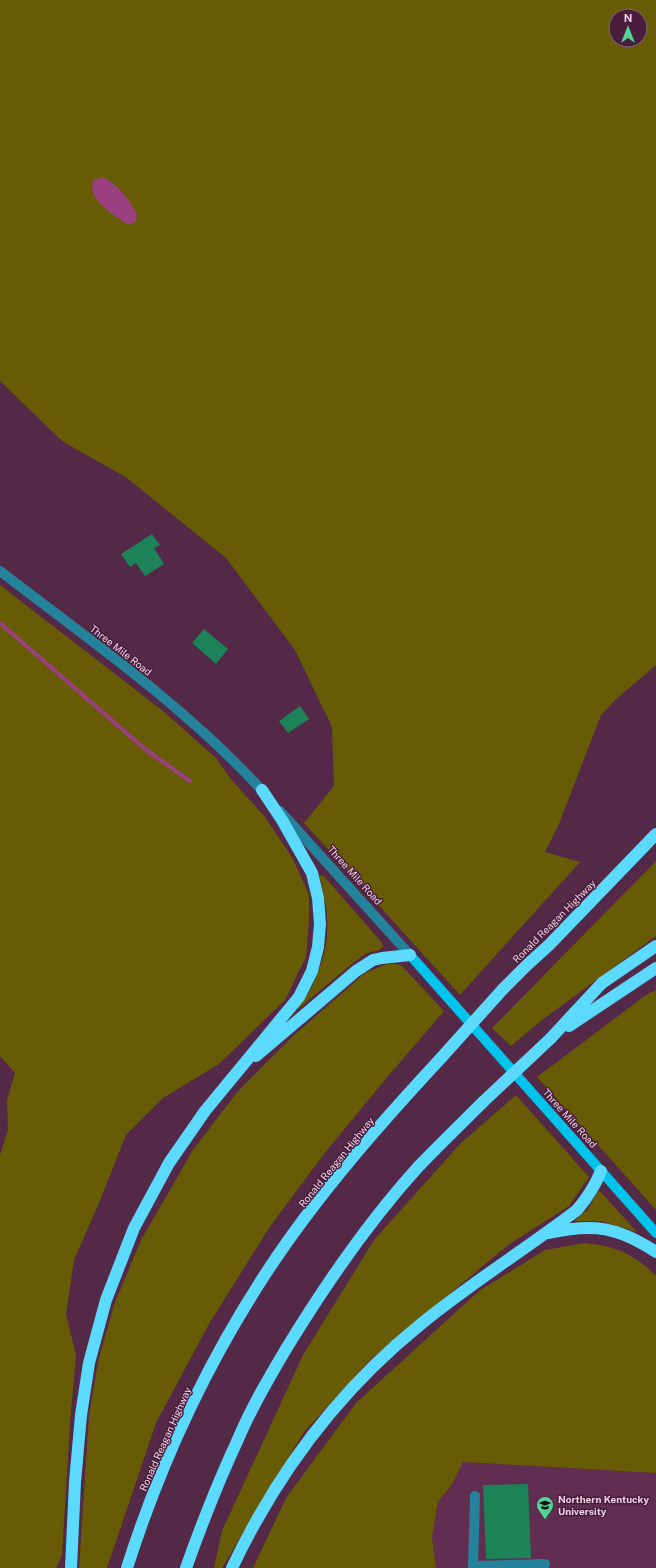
<svg xmlns="http://www.w3.org/2000/svg" width="656" height="1568" viewBox="0 0 656 1568" font-family="'Public Sans',sans-serif">
  <style>
    .built { fill: #612e52 }
    .green { fill: #675b06; fill-rule: evenodd }
    .water { fill: #9a4081 }
    .lines { fill: none; stroke-linecap: round; stroke-linejoin: round }
    .stream { stroke: #9a4081; stroke-width: 4 }
    .building { fill: #1b8357 }
    .minor { stroke: #25829b; stroke-width: 10 }
    .major { stroke: #00c4ec; stroke-width: 10 }
    .highway { stroke: #5bdafe; stroke-width: 12 }
    .highway-bridge { stroke: #5bdafe; stroke-width: 12 }
    .labels { text-anchor: middle; stroke-width: 3; stroke-linejoin: round; paint-order: stroke }
    .street-label { font-size: 10px; fill: #f0d4e6; stroke: #491d3c }
    .poi-label { font-size: 10px; font-weight: bold; fill: #f0d4e6; stroke: #491d3c; text-anchor: start }
  </style>
  <rect width="100%" height="100%" fill="#542847"/>
  <path class="built" d="M463,1462L656,1473V1568H436L432,1537L438,1502L452,1484Z"/>
  <path class="green" d="M0,0H656V665L615,700L601,715L559,824L545,852L580,862L460,995L304,823L334,786L332,727L295,650L226,558L127,478L62,441L0,381ZM616,16H640V40H616Z
    M0,585L163,711L216,758L230,778L265,817L292,857L309,895V919L306,957L285,1000L219,1064L163,1098L126,1135L99,1203L74,1260L66,1315L76,1355L70,1423L62,1555L56,1568H0V1155L8,1130L7,1100L15,1073L0,1056Z
    M656,861V936L542,1020L511,1046L492,1028Z
    M319,875L324,876L382,943L383,947L379,950L367,953L354,962L298,1009V1006C307,997 312,987 317,975C332,938 329,913 319,875Z
    M387,964H396L402,966L444,1011L384,1081L324,1154L269,1228L209,1324L156,1423L107,1568H79L89,1415L98,1362L114,1305L141,1240L193,1150L238,1091L292,1037L365,973Z
    M656,990V1210L537,1077L646,995Z
    M516,1095L589,1177L569,1206L508,1245L370,1360L304,1432L222,1568H214L222,1531L303,1355L374,1240L460,1144Z
    M599,1190L637,1232L601,1221H574L588,1209Z
    M584,1243C613,1245 635,1254 656,1276V1473L463,1462L452,1484L438,1502L432,1537L436,1568H253L286,1498L356,1403L479,1291L545,1250Z"/>
  <path class="water" d="M102,177C118,184 130,200 137,215L136,221L131,224H127C113,214 87,200 93,181Z"/>
  <g class="lines">
    <path class="stream" d="M0,623L145,749L190,781"/>
  </g>
  <path class="building" d="M152,534L160,545L154,548L164,564L145,576L136,563L130,567L121,554Z
    M204,629L228,649L216,664L192,643Z
    M300,706L309,719L288,733L279,721Z
    M528,1484L531,1558L486,1559L483,1485Z"/>
  <g class="lines">
    <path class="minor" d="M0,571C92,642 189,709 267,796
      M280,811L410,955
      M473,1566L545,1564
      M473,1568L475,1496"/>
    <path class="major" d="M410,955L656,1233"/>
    <path class="highway" d="M503,989L527,965L549,945L656,834
      M569,1026L656,968
      M551,1038L602,983L656,946
      M256,1056L356,971L373,960L382,958L410,955
      M549,1233C594,1223 618,1227 656,1252
      M71,1568L75,1482L81,1415L89,1363L106,1300L134,1228L169,1163L205,1111L299,997L312,971L318,947L320,924L318,898L312,873L282,820L262,790
      M127,1568C160,1464 208,1361 268,1270C318,1194 379,1125 441,1058
      M186,1568C202,1523 219,1480 239,1437C252,1406 269,1378 286,1349C325,1285 368,1222 419,1166C440,1144 462,1123 483,1102
      M232,1568C277,1473 339,1390 421,1324C471,1283 526,1249 577,1210C588,1197 595,1186 601,1171"/>
    <path class="highway-bridge" d="M441,1058L503,989
      M483,1102L551,1038"/>
  </g>
  <defs>
    <symbol id="university-pin" viewBox="-11 -11 22 30"><path d="M0 17L-7.5 6A9.5 9.5 0 1 1 7.5 6Z" fill="#53d396" stroke="#491d3c"/><path d="M0-5L7-2L0 1L-7-2ZM-4 1L0 2.5L4 1V4Q0 6-4 4Z" fill="#111"/></symbol>
  </defs>
  <g fill-rule="evenodd">
    <use href="#university-pin" x="535" y="1495" width="20" height="27"/>
  </g>
  <g class="labels">
    <g class="street-label">
      <text transform="translate(121 650) rotate(38)" y="4">Three Mile Road</text>
      <text transform="translate(355 875) rotate(48)" y="4">Three Mile Road</text>
      <text transform="translate(554 921) rotate(-45)" y="4">Ronald Reagan Highway</text>
      <text transform="translate(570 1118) rotate(48)" y="4">Three Mile Road</text>
      <text transform="translate(336 1162) rotate(-51)" y="4">Ronald Reagan Highway</text>
      <text transform="translate(165 1439) rotate(-66)" y="4">Ronald Reagan Highway</text>
    </g>
    <g class="poi-label">
      <text x="558" y="1503">Northern Kentucky<tspan x="558" dy="12">University</tspan></text>
    </g>
  </g>
  <g transform="translate(628 28)"><circle r="19" fill="#491d3c" stroke="#8c6680"/>
  <path d="M0-3L7 15L0 10L-7 15Z" fill="#53d396"/>
  <text y="-6" font-size="11" font-weight="bold" text-anchor="middle" fill="#f0d4e6">N</text>
  </g>
</svg>
